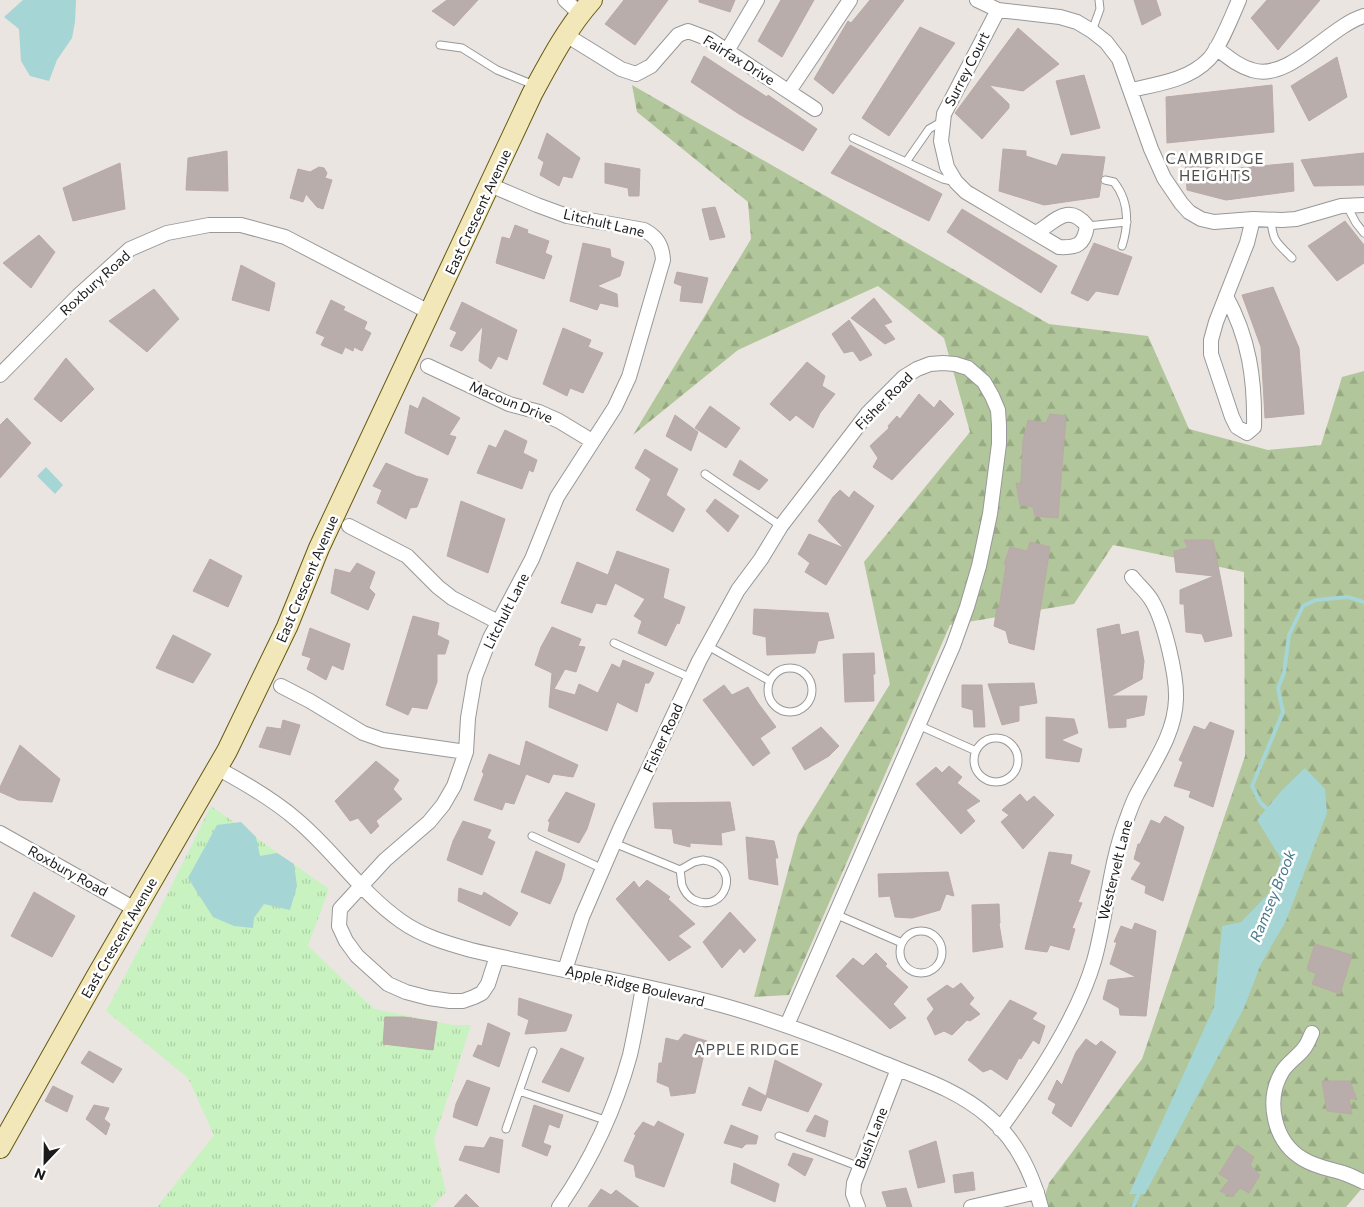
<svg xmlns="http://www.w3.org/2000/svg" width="1364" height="1207" viewBox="0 0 1364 1207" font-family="Commissioner,sans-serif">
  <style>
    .forest { fill: url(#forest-firs) }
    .park { fill: url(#park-tufts) }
    .water { fill: #a5d5d4 }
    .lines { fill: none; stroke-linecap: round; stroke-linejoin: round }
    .stream { stroke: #a5d5d4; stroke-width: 4 }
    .building { fill: #b8adab; stroke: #bba9a5 }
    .lane-casing { stroke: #989898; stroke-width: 9 }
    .street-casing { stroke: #989898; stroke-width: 16 }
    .secondary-casing { stroke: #64590f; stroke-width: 22 }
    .lane { stroke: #fff; stroke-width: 7 }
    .street { stroke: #fff; stroke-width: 14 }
    .secondary { stroke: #f2e7b8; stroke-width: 20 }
    .labels { text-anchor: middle; stroke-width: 5; stroke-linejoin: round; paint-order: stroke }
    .street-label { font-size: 14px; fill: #1b1b1b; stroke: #fff }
    .neighbourhood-label { font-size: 15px; letter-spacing: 1px; fill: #4e4e4e; stroke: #fff }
    .water-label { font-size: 15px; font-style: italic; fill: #48798a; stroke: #fff }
  </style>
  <defs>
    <pattern id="forest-firs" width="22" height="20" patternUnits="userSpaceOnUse" patternTransform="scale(1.25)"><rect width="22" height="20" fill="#b1c69a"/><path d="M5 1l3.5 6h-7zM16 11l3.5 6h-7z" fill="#98aa84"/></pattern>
    <pattern id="park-tufts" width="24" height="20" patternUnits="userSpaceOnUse" patternTransform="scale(1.25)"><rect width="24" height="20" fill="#c9f2c1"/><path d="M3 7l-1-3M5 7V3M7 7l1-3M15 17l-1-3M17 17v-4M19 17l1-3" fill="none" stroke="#accfa5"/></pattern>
  </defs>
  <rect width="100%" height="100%" fill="#ebe5e1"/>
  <path class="forest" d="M632,85L1049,324L1148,336L1189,429L1268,450L1321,445L1342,377L1364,371V1186L1346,1207H1041L1049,1183L1142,1059L1245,756L1244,572L1113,545L1074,604L950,625L789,995L754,997L798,834L890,684L864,562L970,432L944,338L878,286L738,350L633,435L751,239L748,202L637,112Z"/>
  <path class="park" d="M211,806L329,889L308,946L374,1009L453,1025H471L434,1140L446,1192L432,1207H157L214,1135L188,1078L106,1011L152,925Z"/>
  <path class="water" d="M23,0H76L75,22L72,38L57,60L49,81L30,76L21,61L19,29L4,17Z
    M46,467L63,485L55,494L37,476Z
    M1305,768L1325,789L1327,813L1286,921L1261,964L1244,1008L1145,1194H1129L1214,1007L1222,926L1241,922L1272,890L1281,859L1257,820L1282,790Z
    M241,822L256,837L260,856L277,853L294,864L297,886L290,910L264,904L254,918L253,928L234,926L213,917L188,878L217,825Z"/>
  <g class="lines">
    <path class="stream" d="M1269,811L1260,802L1252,786L1283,712L1278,688L1284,673L1289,635L1303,606L1316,600L1348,597L1364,602
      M1133,1207L1140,1191"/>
  </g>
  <path class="building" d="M447,0H478L454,26L432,11Z
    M624,0H668L635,45L605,24Z
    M699,0H735L730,12L699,2Z
    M781,0H814L782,57L758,41Z
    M870,0H904L833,94L814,79L848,21L851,23Z
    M1134,0H1156L1161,15L1142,25Z
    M1267,0H1320L1278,50L1251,18Z
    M920,27L955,43L889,136L862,118Z
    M1018,28L1059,64L1023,91L989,85L1009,104V108L982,139L955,113Z
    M704,56L767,97L768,95L817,129L803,151L739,114L691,82Z
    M1337,57L1347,97L1309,121L1291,86Z
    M1084,75L1100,128L1071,135L1056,81Z
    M1272,85L1274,132L1167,143L1166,97Z
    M547,133L580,158L572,178L563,176L559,186L540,175L544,162L538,158Z
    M850,145L942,194L929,221L831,173Z
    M1003,149L1026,151V156L1057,166L1062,154L1105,157L1102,176L1100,179L1101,184L1099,197L1044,205L999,191Z
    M227,151L228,191L186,190L188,158Z
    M1364,153V185L1314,186L1301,160Z
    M1185,159L1217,170L1293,163L1294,191L1226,200L1187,190Z
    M120,163L125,209L73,221L63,188Z
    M605,163L640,169L639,196H629L628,188L605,183Z
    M319,167L324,168L327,173L325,178L332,180L323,209L317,207L306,194L303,202L290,198L298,169L310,172Z
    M715,207L725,237L710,240L702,209Z
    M962,209L1057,266L1041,293L947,232Z
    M1345,221L1364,245V263L1337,281L1308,246Z
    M515,225L528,230L527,233L549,241L545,253L552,256L544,279L496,263L502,237L510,239Z
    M39,235L55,252L31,288L3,263Z
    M583,243L610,249L611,257L624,262L620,276L597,286L617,294L618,307L600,303L597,310L570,301Z
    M1094,243L1132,257L1118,295L1096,291L1088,301L1071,293Z
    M241,265L275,283L269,311L232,300Z
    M677,272L708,278L702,303L680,301L682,286L674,283Z
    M1273,287L1299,348L1304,414L1265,418L1261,347L1242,295Z
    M154,289L179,319L147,352L109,321Z
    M874,298L892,322L884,325L895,339L885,344L851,318Z
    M331,300L345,307L343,310L367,322L364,329L371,333L362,351L354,347L353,351L345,347L342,354L321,345L325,337L316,333Z
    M462,302L517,330L507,360L498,356L491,369L479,361L483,326L462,351L450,346L457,332L450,329Z
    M849,320L872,355L860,361L853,351L844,353L832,334Z
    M563,328L591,340L588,347L603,353L583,393L570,388L567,396L543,384Z
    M66,358L94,389L61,422L34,399Z
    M807,362L825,376L822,386L835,394L820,413L813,428L796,415L790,421L770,404Z
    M919,394L934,408L940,400L954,414L892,480L873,467L878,458L870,446L889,428L888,426L897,416L900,419Z
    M423,397L460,418L449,435L456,437L448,455L405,433L410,405L418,409Z
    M710,406L740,428L726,448L695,428Z
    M1050,414L1066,416L1058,518L1035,516L1033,507L1020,505L1016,483L1021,484L1023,441L1028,420L1046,423Z
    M675,415L698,432L691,451L666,436Z
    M7,418L31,443L0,478V425Z
    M505,430L527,441L523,453L537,460L533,472L529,470L522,489L477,473L489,445L496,448Z
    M645,449L678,469L666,495L685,509L673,532L636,510L651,479L635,468Z
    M740,460L768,480L759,490L733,475Z
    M386,463L416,476L428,479L417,507L410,508L406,519L377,503L382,490L373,486Z
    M840,490L849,498L854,491L874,506L826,585L805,572L810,563L798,554L809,534L844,548L818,521L833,497Z
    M715,499L739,516L728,532L706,511Z
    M461,501L505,519L488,573L447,556Z
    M1184,540H1213L1232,636L1205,642L1202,634L1186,632L1184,604H1180V590L1214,576L1176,572L1174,551L1188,548Z
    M1030,542L1050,547L1034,650L1009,643L1006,631L994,626L997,608H999L1006,566L1004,564L1010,547L1027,551Z
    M617,551L669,569L663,598L685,607L679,624L677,623L666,646L638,633L642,621L634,616L645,599L615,583L606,605L596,603L592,613L561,603L577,562L608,575Z
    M210,559L242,576L228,607L193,591Z
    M357,563L375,572L369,588L375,594L368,610L331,593L335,569L350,573Z
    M754,609L828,613L834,638L818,641L815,653L767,655L766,637L753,634Z
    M413,616L439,623L437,635L449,641L445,654H437V682L427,709L412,707L408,715L386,705Z
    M1119,624L1121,635L1138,631L1144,661L1142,679L1111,696H1147L1144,715L1126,719V727L1109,728L1097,629Z
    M552,627L581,639L578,646L585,647L576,672L565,669L554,689L575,695L579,684L598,693L612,664L620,668L623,660L654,673L649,683H645L637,712L617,702L607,731L549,707L552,673L535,665L541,647Z
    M310,628L350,644L343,670L332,665L326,680L307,669L311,658L302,655Z
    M173,635L211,654L193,683L156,668Z
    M874,653L875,674H873L874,701L845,702L843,654Z
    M1034,683L1037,703L1019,706V721L1002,725L988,684Z
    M724,685L732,695L748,687L758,703L776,727L760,738L770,753L753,766L703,700Z
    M962,685H982L985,727H974L973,710L962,707Z
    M1046,717L1074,719L1078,733L1061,740L1082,749L1079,762L1046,758Z
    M283,720L300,725L290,755L259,747L267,727L281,729Z
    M1210,722L1234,731L1213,807L1189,797L1191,791L1174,786L1183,762L1179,760L1194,726L1205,730Z
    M821,727L839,746L829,756L805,770L792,748Z
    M526,741L578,765L573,777L553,774L549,783L526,774L514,804L505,802L502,810L474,800L484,774L482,772L489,754L520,766Z
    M20,745L60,779L52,802L18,800L0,792V787Z
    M376,761L399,780L393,789L402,799L376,821L379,826L371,834L358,818L350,821L335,801Z
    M949,766L962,777L957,783L980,801L966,810L975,821L961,834L916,784L936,767L942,773Z
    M566,792L595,804L587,829L579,843L548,831L550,822L548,821Z
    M1020,794L1027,802L1034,796L1054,815L1023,849L1001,822L1009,815L1002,810Z
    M730,802L735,830L721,833L722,845L690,843V847L674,843L672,829L655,828L653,803Z
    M1165,816L1184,827L1163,901L1145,893L1146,886L1131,879L1141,863L1134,859L1138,844H1140L1151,820L1160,824Z
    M463,821L491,830L487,838L495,842L482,875L447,860L453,841Z
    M746,837L774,841L778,858H775L778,885L749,879Z
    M536,851L565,864L561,880L550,904L521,892Z
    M1049,852L1072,855L1070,864L1090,871L1078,902L1082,903L1072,928L1075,929L1069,950L1050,945L1047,952L1025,949Z
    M948,872L954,896L946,894L940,910L912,918L895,917L890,896L879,897L878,874Z
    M647,880L670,897L668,899L695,924L678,936L691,947L669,961L616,899L634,881L639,888Z
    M459,888L482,896L484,892L518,913L510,926L458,901Z
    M34,892L75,916L52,957L11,936Z
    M999,904L1000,923L999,924L1003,947L973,952L972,905Z
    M730,912L756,940L744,953L740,948L722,968L703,942Z
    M1135,923L1156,931L1146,1016L1120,1015L1119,1008L1103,999L1108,980L1136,977L1110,964L1117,942H1114L1121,926L1132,930Z
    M1315,944L1352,955L1340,994L1312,984L1316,974L1307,969Z
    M876,953L887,964L885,966L908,987L893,1004L906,1018L890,1029L836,976L853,958L863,966Z
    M961,983L974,998L969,1004L980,1014L970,1021L967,1020L952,1035L944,1031L935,1035L927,1018L934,1009L927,999L947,985L953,989Z
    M519,998L572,1015L566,1031L525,1034L529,1020L518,1015Z
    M1010,1000L1037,1013L1032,1019L1045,1026L1039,1044L1033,1040L1021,1059L1019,1058L1007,1080L991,1069L983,1072L968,1060Z
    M385,1017H404L437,1022L433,1050L383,1044Z
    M488,1023L510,1033L499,1067L473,1056L478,1045L482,1046Z
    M684,1034L707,1041L695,1093L671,1096L669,1087L657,1082L659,1063H662L666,1038L678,1041Z
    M1086,1039L1096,1046L1101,1041L1116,1052L1071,1127L1052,1113L1056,1104L1048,1099L1057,1080L1062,1085L1076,1052Z
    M561,1048L584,1058L569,1092L542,1082Z
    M89,1051L122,1069L113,1083L81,1063Z
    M775,1060L822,1084L808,1112L767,1097L761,1111L742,1105L749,1087L766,1096Z
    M467,1080L490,1088L477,1126L453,1117L456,1104Z
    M1322,1081H1350L1357,1100L1349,1098L1352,1114L1327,1111Z
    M53,1086L73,1096L67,1112L45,1101Z
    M94,1105L109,1108L104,1119L110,1124L106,1135L86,1119Z
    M534,1105L563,1115L559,1128L549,1124L543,1143L551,1146L547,1156L522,1146Z
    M815,1115L828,1121L825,1137L806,1131Z
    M658,1121L684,1134L664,1187L636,1177L634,1165L624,1161L636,1135L634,1134L643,1122L654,1127Z
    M731,1125L758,1136L756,1144H746L742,1148L724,1143Z
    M490,1137L503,1140L499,1173L459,1160L465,1146L484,1148Z
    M936,1141L945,1182L918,1188L909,1151Z
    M1237,1145L1254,1157L1250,1165L1260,1175L1249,1193L1240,1188L1232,1197L1220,1191L1229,1180L1219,1174Z
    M793,1153L813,1159L805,1176L788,1165Z
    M734,1163L779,1184L775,1202L731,1183Z
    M973,1172L975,1190L955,1193L953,1175Z
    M906,1188L912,1207H887L882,1192Z
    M601,1189L611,1195L616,1190L639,1207H588Z
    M466,1194L479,1207H454Z"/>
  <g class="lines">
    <defs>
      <path id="lane" d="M1092,31L1100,9L1099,0
        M440,45L462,48L497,70L534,85
        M853,138L906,162L929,129L943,121
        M906,162L943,179L956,182
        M1105,180L1114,182C1129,201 1129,224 1122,246
        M1347,206L1356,223L1364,233
        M1271,220C1273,243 1277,242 1292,258
        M1087,226L1127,222
        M705,474L781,526
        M614,643L691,678
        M708,646L770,681
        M768 690a22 22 0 1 1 44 0a22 22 0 1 1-44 0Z
        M918,725L976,751
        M974 760a22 22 0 1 1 44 0a22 22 0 1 1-44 0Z
        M532,836L603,869
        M614,843L680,870
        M703,860C744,865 725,915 694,900C689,897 684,891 682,885C681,880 681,875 680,870L694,862Z
        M835,914L902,943
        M900 952a21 21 0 1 1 42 0a21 21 0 1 1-42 0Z
        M519,1091L608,1121
        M506,1129L533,1051
        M779,1136L860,1167"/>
      <path id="street" d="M565,0L580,14
        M977,0L998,10L1060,17L1077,22L1092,31L1106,42L1119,59L1151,149L1164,178L1181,203L1189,212L1201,219L1214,222L1253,219L1282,220L1296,219L1341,206L1364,205
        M998,10L944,114L941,141L947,167L956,182L966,192L1059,247C1077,248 1084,245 1087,226C1068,202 1055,222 1036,233
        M566,35L621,69L636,74L651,66L678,35L688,31L709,39L815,109
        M1216,48C1228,57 1238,66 1252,70C1289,82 1328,27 1364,16
        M727,51L757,0
        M1131,90C1158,84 1189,80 1209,59C1220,47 1232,16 1239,0
        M789,91L850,0
        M490,185L537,205L567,216L644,230C657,237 662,245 663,260L629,377L615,407L557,497L532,559L490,638L475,677L468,718L466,752L454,786L443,805L429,822L385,860L340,909L339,926L346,941L357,956L388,984L406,992L429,998L450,1001H463L474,997L482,993L488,984L497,956
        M1226,296C1249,338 1255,379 1254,427L1247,433L1237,427L1232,417L1211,354V340L1216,322L1247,243L1253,219
        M428,366L509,404L539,412L559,421L592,441
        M0,375L78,296L130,249L167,233L209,225H241L285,237L431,313
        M349,526L407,556L438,587L452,598L498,622
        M281,686L310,701L363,733L383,740L466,752
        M217,768C245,783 273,799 297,820C334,851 361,893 401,921C422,936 446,943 471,950C555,970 642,983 725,1006C778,1021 828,1040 878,1061C917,1077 957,1089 989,1117C1016,1140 1032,1173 1041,1207
        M0,833L135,909
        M565,970L582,917L620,829L699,661L738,590L761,559L781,526L868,413L904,377L917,369L930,364L943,363L955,364L968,368L984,382L992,396L998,410L999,425V444L990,514L979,566L967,607L953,646L787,1025
        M1312,1033C1310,1037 1308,1043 1305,1047C1299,1056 1288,1062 1282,1072C1265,1101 1274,1142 1303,1159C1316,1167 1330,1169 1343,1173C1350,1175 1357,1179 1364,1182
        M1000,1129C1035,1081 1077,1019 1094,961C1107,915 1109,866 1126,821C1129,813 1132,804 1136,796C1152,765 1175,735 1176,699C1177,675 1164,621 1152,601C1147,592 1138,585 1132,577
        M559,1207C591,1161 615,1110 630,1055C635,1033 639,1010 643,987
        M858,1207L853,1194L854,1183L898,1069
        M971,1207L1037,1192"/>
      <path id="secondary" d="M0,1148L95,979L227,751L287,627L319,548L532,94C550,61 567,28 592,0"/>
    </defs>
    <use href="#lane" class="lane-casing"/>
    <use href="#street" class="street-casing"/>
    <use href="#secondary" class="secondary-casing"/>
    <use href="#lane" class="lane"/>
    <use href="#street" class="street"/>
    <use href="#secondary" class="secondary"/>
  </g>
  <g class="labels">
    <g class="street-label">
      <text transform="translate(739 60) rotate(32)" y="5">Fairfax Drive</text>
      <text transform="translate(967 69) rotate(-63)" y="5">Surrey Court</text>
      <text transform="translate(478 212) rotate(-65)" y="5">East Crescent Avenue</text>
      <text transform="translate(604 223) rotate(13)" y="5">Litchult Lane</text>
      <text transform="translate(95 283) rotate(-42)" y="5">Roxbury Road</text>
      <text transform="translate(884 401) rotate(-45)" y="5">Fisher Road</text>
      <text transform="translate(511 402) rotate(22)" y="5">Macoun Drive</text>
      <text transform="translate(307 579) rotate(-67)" y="5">East Crescent Avenue</text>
      <text transform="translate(506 611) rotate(-63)" y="5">Litchult Lane</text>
      <text transform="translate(663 738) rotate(-65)" y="5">Fisher Road</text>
      <text transform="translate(1115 870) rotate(-76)" y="5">Westervelt Lane</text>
      <text transform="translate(68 871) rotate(29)" y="5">Roxbury Road</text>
      <text transform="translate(119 938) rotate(-60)" y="5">East Crescent Avenue</text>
      <text transform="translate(635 986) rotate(13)" y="5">Apple Ridge Boulevard</text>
      <text transform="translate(871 1138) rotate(-68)" y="5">Bush Lane</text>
    </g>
    <g class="neighbourhood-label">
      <text x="1215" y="164">CAMBRIDGE<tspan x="1215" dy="17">HEIGHTS</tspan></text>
      <text x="747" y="1055">APPLE RIDGE</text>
    </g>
    <g class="water-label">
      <text transform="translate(1273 896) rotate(-68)" y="5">Ramsey Brook</text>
    </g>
  </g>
  <g transform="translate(45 1162) rotate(202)" stroke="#ffffff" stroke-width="4" paint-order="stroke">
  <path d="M0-4L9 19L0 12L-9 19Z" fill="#1b1b1b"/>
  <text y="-8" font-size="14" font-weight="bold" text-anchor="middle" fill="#1b1b1b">N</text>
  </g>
</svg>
